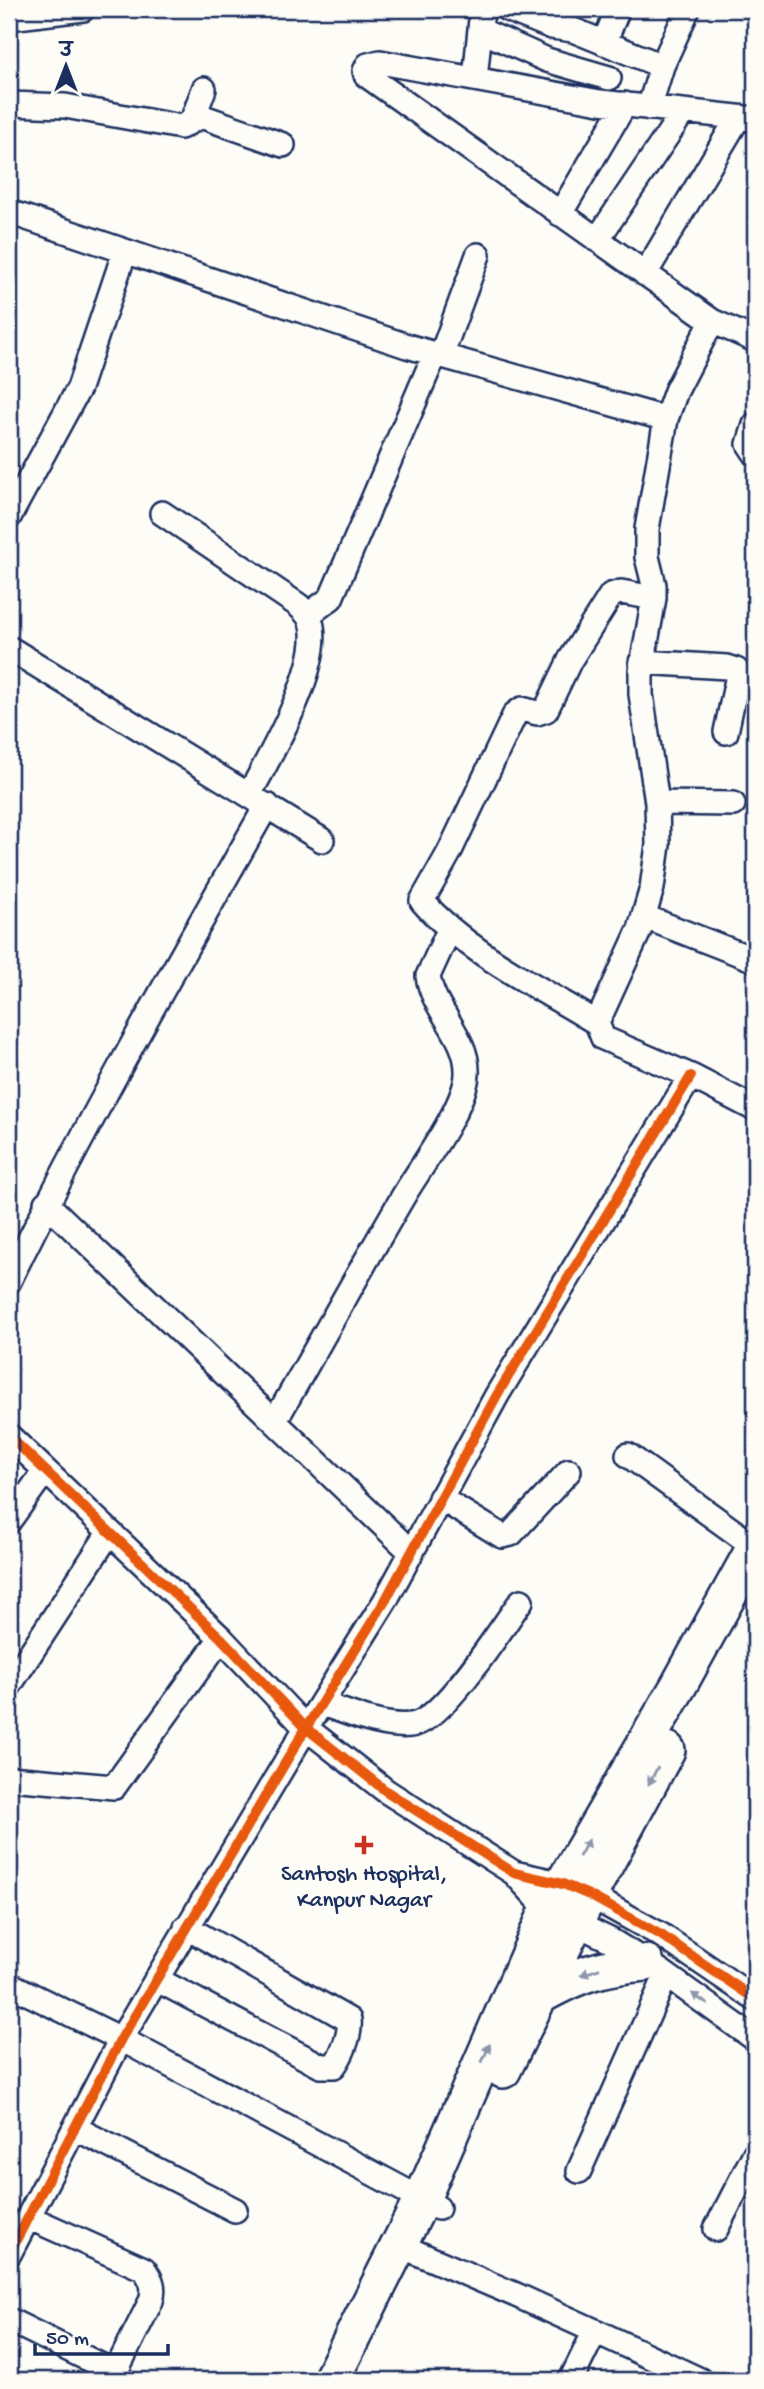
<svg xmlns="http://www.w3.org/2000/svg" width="764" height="2389" viewBox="0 0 764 2389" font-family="'Gochi Hand','Playpen Sans Deva',sans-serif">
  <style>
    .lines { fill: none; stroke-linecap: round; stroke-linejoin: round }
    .minor-casing { stroke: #1b2f5e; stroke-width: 28 }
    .highway-casing { stroke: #1b2f5e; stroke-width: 40 }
    .minor { stroke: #fdfcf7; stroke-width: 23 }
    .highway { stroke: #fdfcf7; stroke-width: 35 }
    .cycleway-casing { stroke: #fdfcf7; stroke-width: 15 }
    .cycleway { stroke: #e8590c; stroke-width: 10 }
    .oneway { fill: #8c96aa }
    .poi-dot { fill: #c8321e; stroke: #fdfcf7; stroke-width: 2.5 }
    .labels { text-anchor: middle; stroke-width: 5; stroke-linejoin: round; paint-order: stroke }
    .poi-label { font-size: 23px; fill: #1b2f5e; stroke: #fdfcf7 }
  </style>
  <rect width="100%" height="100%" fill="#fdfcf7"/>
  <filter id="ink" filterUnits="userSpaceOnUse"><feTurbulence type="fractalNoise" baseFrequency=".0143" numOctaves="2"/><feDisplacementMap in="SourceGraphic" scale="14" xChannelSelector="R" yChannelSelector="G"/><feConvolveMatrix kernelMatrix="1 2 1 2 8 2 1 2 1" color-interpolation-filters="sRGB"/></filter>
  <g filter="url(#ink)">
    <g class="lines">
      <defs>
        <path id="minor" d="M507,9L552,27L573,30L662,66
          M9,18L83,9
          M480,30L547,60L609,78
          M604,43L618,9
          M475,79L482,9
          M9,104L65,106L181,127L192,121L204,89
          M649,108L662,66L688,9
          M195,114L283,145
          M755,119L600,102L380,62L368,65L365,71L366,75L712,321L755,340
          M9,212L407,346L666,419
          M560,214L625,104
          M597,240L683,112
          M645,274L738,118
          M712,321L676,391L666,419L647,529V557L654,585V598L641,671V694L657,803L658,845L652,888L640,929L597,1023L603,1038L691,1076L755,1109
          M441,356L478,255
          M755,425L749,444L755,453
          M162,513L298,605C301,608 306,612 309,617C329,656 268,759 249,795
          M9,517L79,388L125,251
          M308,615L331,598L435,354
          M9,648L322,840
          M641,662L727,667L736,670L737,680L726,732
          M657,803L733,804
          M645,917L755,960
          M597,1023C539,987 467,953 422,901L449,853L515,714L522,709L537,713L546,710L570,660L611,595L621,592L654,598
          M46,1203L411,1552
          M9,1281C88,1119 178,962 267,805
          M275,1421C318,1346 360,1270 404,1195C422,1165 466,1105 467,1074C469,1037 433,1011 428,976L449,930
          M9,1436L221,1638L306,1728L386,1791L514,1873L563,1884L589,1895L661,1935L755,1999
          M628,1455L755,1547
          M440,1498L502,1536L511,1534L569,1471
          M9,1521L45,1471
          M9,1686L109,1533
          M322,1704C350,1713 381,1728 411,1725C443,1722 501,1628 521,1601
          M9,1778L114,1787L221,1638
          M514,1873L548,1910L610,1940L662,1972L755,2039
          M156,1979L321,2066H334C342,2055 351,2034 349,2020L186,1927
          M9,1984L121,2039L438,2208
          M75,2128L235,2210
          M579,2171L666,1976
          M716,2229L755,2153
          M415,2252L516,2295L595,2331
          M9,2254L121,2039L306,1728L385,1601L497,1395L691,1076
          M9,2320L106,2368L119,2365L151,2301C155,2287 152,2280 144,2269L28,2217
          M571,2380L595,2331L700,2380"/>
        <path id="highway" d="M538,1997C579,1974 599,1967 646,1963
          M503,2070L589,1895L667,1750
          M331,2380L422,2199L548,1910L679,1685L755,1547"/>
      </defs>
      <use href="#minor" class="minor-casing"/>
      <use href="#highway" class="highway-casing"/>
      <use href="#minor" class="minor"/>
      <use href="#highway" class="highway"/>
      <defs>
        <path id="cycleway" d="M9,1436L221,1638L306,1728L386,1791L514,1873L563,1884L589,1895L661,1935L755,1999
          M9,2254L121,2039L306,1728L385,1601L497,1395L691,1076"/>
      </defs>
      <use href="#cycleway" class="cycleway-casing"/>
      <use href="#cycleway" class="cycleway"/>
    </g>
    <defs><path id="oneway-solid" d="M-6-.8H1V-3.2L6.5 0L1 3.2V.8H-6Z" transform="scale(1.75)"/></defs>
    <g class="oneway">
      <use href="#oneway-solid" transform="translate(653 1776) rotate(118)"/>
      <use href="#oneway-solid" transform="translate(584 1848) rotate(-60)"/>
      <use href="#oneway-solid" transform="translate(590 1972) rotate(161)"/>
      <use href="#oneway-solid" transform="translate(700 1999) rotate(-145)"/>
      <use href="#oneway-solid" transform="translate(486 2053) rotate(-66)"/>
    </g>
  </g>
  <path class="poi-dot" d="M360.5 1834.5h7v7h7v7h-7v7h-7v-7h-7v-7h7z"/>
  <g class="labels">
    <g class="poi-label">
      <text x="364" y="1880">Santosh Hospital,<tspan x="364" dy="26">Kanpur Nagar</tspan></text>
    </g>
  </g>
  <rect width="764" height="2389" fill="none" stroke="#fdfcf7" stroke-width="35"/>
  <rect x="18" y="18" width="729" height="2354" fill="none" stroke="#1b2f5e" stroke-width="2.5" filter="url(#ink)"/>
  <g transform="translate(66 66)" stroke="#fdfcf7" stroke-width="5" paint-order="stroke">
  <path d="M0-5L12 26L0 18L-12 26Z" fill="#1b2f5e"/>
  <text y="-10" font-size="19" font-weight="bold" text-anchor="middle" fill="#1b2f5e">उ</text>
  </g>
  <path d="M35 2344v10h133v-10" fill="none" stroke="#1b2f5e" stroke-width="3.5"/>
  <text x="46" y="2344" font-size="21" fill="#1b2f5e" stroke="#fdfcf7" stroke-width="5" paint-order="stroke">50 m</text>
</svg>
